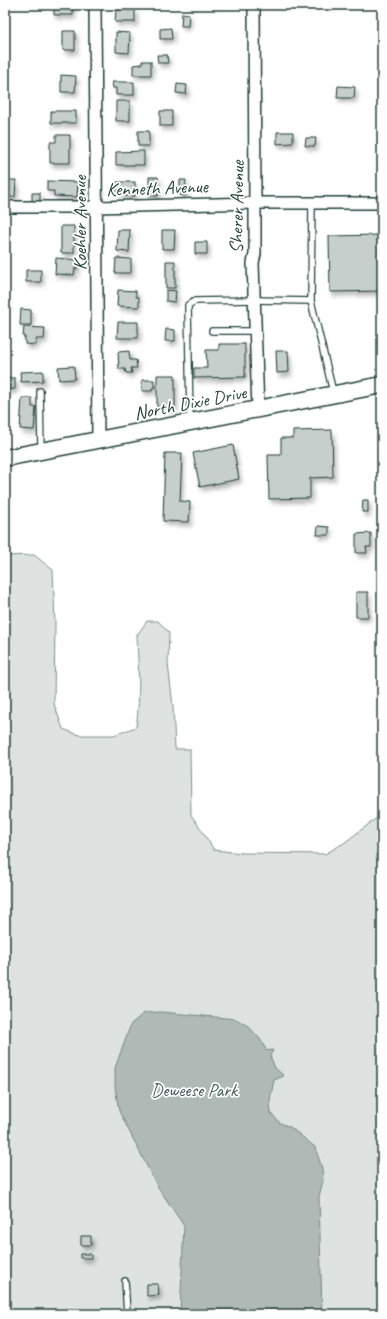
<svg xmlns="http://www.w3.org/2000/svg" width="387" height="1319" viewBox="0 0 387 1319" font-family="Caveat,sans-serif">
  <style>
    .green { fill: #dee3e2; stroke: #7e908b }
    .water { fill: #afbab7; stroke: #758883 }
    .building { fill: #c7cfcc; stroke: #1f3d34; filter: url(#shadow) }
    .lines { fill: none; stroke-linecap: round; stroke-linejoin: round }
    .service-casing { stroke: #1f3d34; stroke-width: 8 }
    .minor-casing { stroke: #1f3d34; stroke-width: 14 }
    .secondary-casing { stroke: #1f3d34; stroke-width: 19 }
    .service { stroke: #fff; stroke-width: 5.5 }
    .minor { stroke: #fff; stroke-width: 11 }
    .secondary { stroke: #fff; stroke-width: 16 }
    .labels { text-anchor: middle; stroke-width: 3.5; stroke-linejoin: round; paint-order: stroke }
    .street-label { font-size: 19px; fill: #1f3d34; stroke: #fff }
    .park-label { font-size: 19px; fill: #455e57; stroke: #fff }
  </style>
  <defs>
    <filter id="shadow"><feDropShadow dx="2.5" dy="4" stdDeviation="2" flood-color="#0004"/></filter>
  </defs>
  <rect width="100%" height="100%" fill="#fff"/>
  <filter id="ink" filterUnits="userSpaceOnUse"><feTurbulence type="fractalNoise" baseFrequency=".025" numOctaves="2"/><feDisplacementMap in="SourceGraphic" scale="8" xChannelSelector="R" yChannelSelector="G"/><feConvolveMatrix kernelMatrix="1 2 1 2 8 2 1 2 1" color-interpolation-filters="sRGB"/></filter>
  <g filter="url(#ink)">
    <path class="green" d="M34,555L53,570L55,623L54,704L63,729L79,735H114L136,727C141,695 138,667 137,635L147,621H158L169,633L168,664L173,706L175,749H190L191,815L199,826L214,850L242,853L325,854L344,843L382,814V1314H5V556Z"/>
    <path class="water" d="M161,1012L236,1019L248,1026L260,1039L267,1051L273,1050L270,1056L275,1068L284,1076L274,1080L270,1100L271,1113L280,1123L290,1127L315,1147L322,1168L323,1181L319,1196L322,1314H180L184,1226L156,1184L119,1111L115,1087V1068L131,1024L144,1013Z"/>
    <path class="building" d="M54,5H73V15H54Z
      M116,10H135V22H115Z
      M182,13L189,14L188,26H181Z
      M171,28L172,39H160V29Z
      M63,31H75V50H63Z
      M116,32L130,33L129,53L116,52Z
      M157,55H167L168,63H158Z
      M142,61H151V75H133V65L142,64Z
      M61,75L76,76L75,92H61Z
      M112,82H134V95H116V88H113Z
      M177,84L187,85L186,94L176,93Z
      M338,86L355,87L354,98H337Z
      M116,101H130V121H116Z
      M51,111H76V123H51Z
      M160,111H172V126H160Z
      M138,131H149V146H138Z
      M277,132H293V143L277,144Z
      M56,135H70V163H50V142H56Z
      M306,138H316L315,146H305Z
      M144,151V165H116V152Z
      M149,177H158V196H149Z
      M5,180H16L15,197H5Z
      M180,180H186L185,196L180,195Z
      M47,181L78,182L77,197L54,196V191H47Z
      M117,182H135V196H124L123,193H117Z
      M32,193H40V202H32Z
      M61,226H74V253H61Z
      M118,230H130L129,252L117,251Z
      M162,230H175L174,249H162Z
      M380,235L381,291L330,292L329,236Z
      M195,242H207V254H195Z
      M56,258L78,260L77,269L75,268L74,275L55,274Z
      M116,258L131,259V273H115Z
      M166,261H175V288H166Z
      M26,270H41V282H26Z
      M118,290L136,291V297H139V307L117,306Z
      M166,290L176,291L175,302L166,301Z
      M21,309L31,310V325H20Z
      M118,322H138V338H117Z
      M24,327L45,328L44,339H36V345L25,344V337H23Z
      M166,329L175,330V341H165Z
      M219,344H245V377L194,378V368H207L206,350H219Z
      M129,351L130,360H136L137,368H131L132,373H126L125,369H119L118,352Z
      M276,351H288L289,372L277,373Z
      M74,366L75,379L59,380L58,367Z
      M43,371V381L21,382L20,372Z
      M157,375H175V408H157Z
      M5,378H15V389L5,390Z
      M142,380H154V388H152V391H142Z
      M22,398H32V407H36L34,430L20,429Z
      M332,430L333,477L310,478V498L269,499L268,455H281V438H293V431Z
      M233,445L239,479L200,487L193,453Z
      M165,453H182L180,501L190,502L189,522L163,521Z
      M363,500H368V512H362Z
      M318,526L329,527V535H317Z
      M371,533V547H366L367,553H356V534Z
      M356,592H368V617H356Z
      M81,1236H91V1245H81Z
      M80,1254H91V1258H80Z
      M147,1284H158L159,1295L147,1296Z"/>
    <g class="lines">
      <defs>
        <path id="service" d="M311,301L312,202
          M212,331H255
          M40,391L41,449
          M190,420L188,305L195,301L254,300L311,301L333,392
          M125,1281L127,1314"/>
        <path id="minor" d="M95,5L98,441
          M254,5L255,203V254L253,263L258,410
          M5,207H97L255,203H382"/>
        <path id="secondary" d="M5,458L382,385"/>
      </defs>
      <use href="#service" class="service-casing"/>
      <use href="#minor" class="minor-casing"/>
      <use href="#secondary" class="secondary-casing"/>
      <use href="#service" class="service"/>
      <use href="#minor" class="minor"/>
      <use href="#secondary" class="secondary"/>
    </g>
  </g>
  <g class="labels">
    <g class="street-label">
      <text transform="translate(157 187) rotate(-2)" y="7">Kenneth Avenue</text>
      <text transform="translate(236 207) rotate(-89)" y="7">Sherer Avenue</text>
      <text transform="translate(79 223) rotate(-90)" y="7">Koehler Avenue</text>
      <text transform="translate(190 402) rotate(-11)" y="7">North Dixie Drive</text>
    </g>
    <g class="park-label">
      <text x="194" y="1096">Deweese Park</text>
    </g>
  </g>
  <rect width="387" height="1319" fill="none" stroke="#fff" stroke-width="20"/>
  <rect x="10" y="10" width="367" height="1299" fill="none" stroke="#1f3d34" stroke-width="1.5" filter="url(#ink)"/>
</svg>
